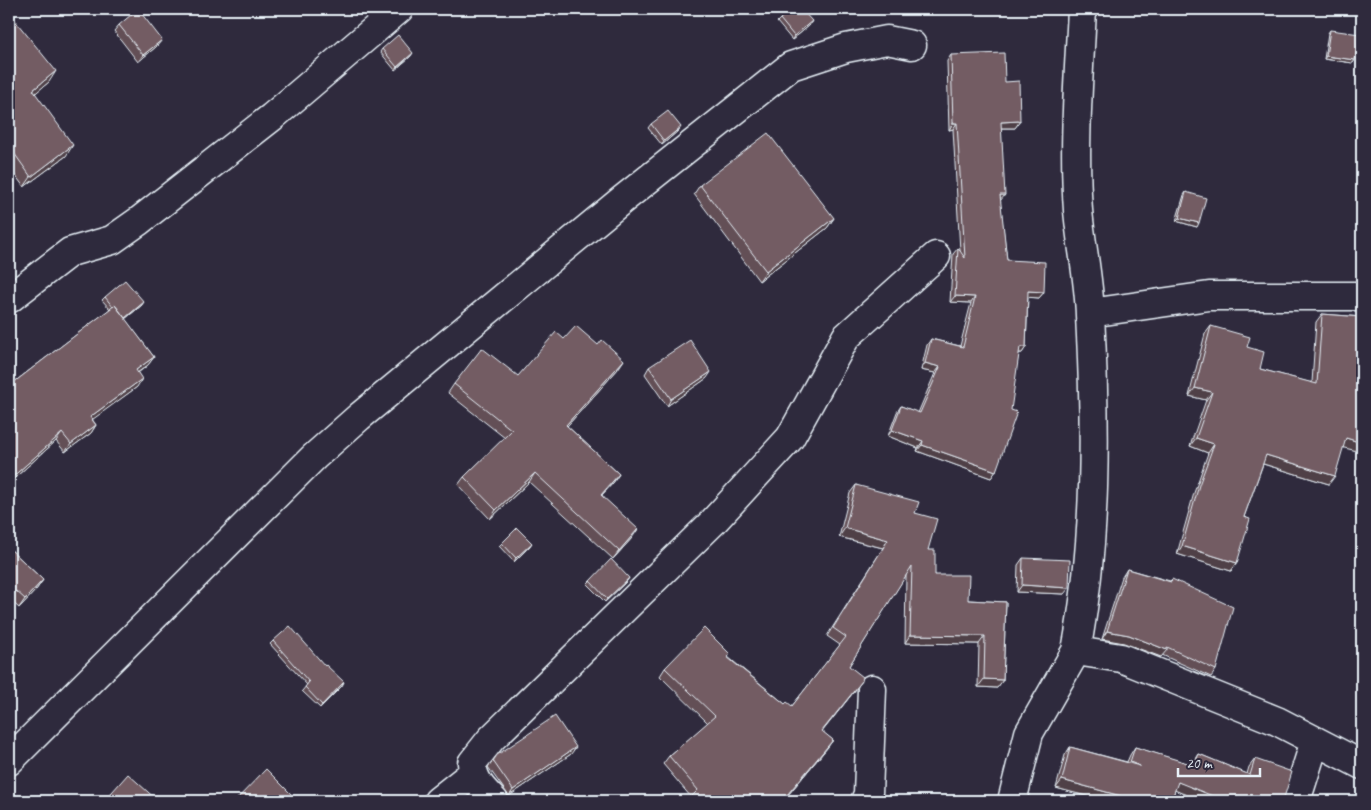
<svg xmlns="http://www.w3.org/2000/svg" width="1371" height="810" viewBox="0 0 1371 810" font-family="Caveat,sans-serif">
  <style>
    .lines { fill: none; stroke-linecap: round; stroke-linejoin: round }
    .minor-casing { stroke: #e8f1f8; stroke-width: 31 }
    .minor { stroke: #2f2a3d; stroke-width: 28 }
    .wall { fill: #634f56; stroke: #e8f1f8 }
    .shaded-wall { fill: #504046; stroke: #e8f1f8 }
    .building { fill: #735c64; stroke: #e8f1f8 }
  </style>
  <rect width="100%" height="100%" fill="#2f2a3d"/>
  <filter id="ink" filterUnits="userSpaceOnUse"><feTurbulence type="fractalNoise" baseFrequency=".02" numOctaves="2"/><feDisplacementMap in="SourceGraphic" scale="10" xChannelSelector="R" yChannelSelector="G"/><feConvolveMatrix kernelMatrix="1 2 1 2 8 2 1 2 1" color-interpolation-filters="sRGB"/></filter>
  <g filter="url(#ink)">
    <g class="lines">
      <defs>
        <path id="minor" d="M9,299L70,252L112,240L139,221L272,117L399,9
          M1090,313L1209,296H1362
          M1076,651C1097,541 1096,426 1090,315C1089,280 1081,245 1078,210C1073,145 1079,74 1082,9
          M9,761L314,457L359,417L622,200L791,66L846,48L887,40L912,45
          M438,801L472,774
          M494,801C482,789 473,780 472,763L491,739L713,522L790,438L846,337L936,256
          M865,801L868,794L872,689
          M1012,801L1029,733L1076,651L1121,658L1277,721L1362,765
          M1296,801L1315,741"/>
      </defs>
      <use href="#minor" class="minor-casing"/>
      <use href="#minor" class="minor"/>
    </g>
    <path class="wall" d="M884,9H892L887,13Z
      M9,13L49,82L35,93L66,156L24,187L9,167Z
      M780,19L810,25L792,40L777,22Z
      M119,25L157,46L138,62L114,31Z
      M1330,30L1355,60L1353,63L1324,59L1328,33Z
      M382,49L411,56L395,70L380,52Z
      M951,55L1005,82L1020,121L1015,128H1001L1000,201L1007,260L1044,292L1039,298L1028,297L1026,347L1022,353H1019L996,471L991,478L917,451L918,448L888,436L897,412L901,406L918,413L935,373L921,370L927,345L931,339L960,346L971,303L950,302L953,254L958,248L960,251L953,129L949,130L947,61Z
      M651,124L679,130L662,145L648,128Z
      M700,185L834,218L827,228L759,281L694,194Z
      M1186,192L1197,227L1176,221L1184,195Z
      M105,297L142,305L125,319L154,357L148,365L138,373L137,387L92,419L96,425L91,433L65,452L56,441L9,483V386L110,309L102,300Z
      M1322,314L1362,317V452L1343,447L1329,484L1263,464L1244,517L1237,563L1231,571L1177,554L1194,493L1208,453L1190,446L1206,400L1189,396L1205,334L1211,326L1247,347L1260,369L1312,383L1316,322Z
      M564,339L598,345L618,369L567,426L619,474L613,483L602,495L632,538L613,559L529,482L490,519L458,485L464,477L505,438L448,393L454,384L518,376Z
      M649,367L707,378L667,406L645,374Z
      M856,485L915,513L928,550L935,575L968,600L1006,602L1003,680L997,688L978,687L979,644L905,643L906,575L849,666L856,689L822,732L833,740L827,748L783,801H687L691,797L663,764L669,756L708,723L660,676L665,668L730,654L728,657L785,704L792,706L840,645L827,636L883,548L839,537L850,493Z
      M502,543L530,546L514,562L499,546Z
      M9,548L43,580L36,590L19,608L10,600L9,601Z
      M1023,558L1064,594L1017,592L1018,565Z
      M1127,569L1170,581L1172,579L1216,670L1211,677L1162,655L1161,657L1124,643L1102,639L1122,577Z
      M629,578L627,581L605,602L587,584L590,581Z
      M273,641L342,686L320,708L302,691L307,685L270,644Z
      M1070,747L1127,762L1130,755L1135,747L1192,765L1199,754L1247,774L1249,767L1255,759L1283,801H1200L1175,790L1171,801H1105L1056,788L1065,755Z
      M571,754L509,796L488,767L497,755Z"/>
    <path class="shaded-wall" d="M1029,9H1065L1064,10H1029Z
      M812,21L810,25L792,40L794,36Z
      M162,40L157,46L138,62L143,55Z
      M413,53L411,56L395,70L397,67Z
      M1326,56L1355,60L1353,63L1324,59Z
      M56,71L49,82L26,101L33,90Z
      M1020,121L1015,128H996L1001,122Z
      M953,123H957L953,129L949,130Z
      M681,127L679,130L662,145L664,141Z
      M73,145L66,156L24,187L31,177Z
      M1000,195H1005L1000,201Z
      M834,218L827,228L759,281L766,271Z
      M1179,218L1199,223L1197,227L1176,221Z
      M1028,291L1044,292L1039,298L1024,297Z
      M955,296L975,297L971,303L950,302Z
      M144,302L142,305L121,322L124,319Z
      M1020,347H1026L1022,353H1015Z
      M154,357L148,365L130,378L136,370Z
      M624,360L618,369L560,434L566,425Z
      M925,363L940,367L935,373L921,370Z
      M711,372L707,378L667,406L671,399Z
      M142,379L137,387L85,425L90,417Z
      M1195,388L1212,392L1206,400L1189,396Z
      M96,425L91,433L65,452L71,444Z
      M892,430L923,441L918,448L888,436Z
      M62,433L56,441L9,483V480Z
      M1196,438L1214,444L1208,453L1190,446Z
      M1346,438L1362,443V452L1340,447Z
      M922,445L996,471L991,478L917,451Z
      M1266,455L1335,476L1329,484L1260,463Z
      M535,473L529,482L490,519L496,510Z
      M619,474L613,483L594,503L601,495Z
      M845,528L888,540L883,548L839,537Z
      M638,529L632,538L613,559L619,551Z
      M532,543L530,546L514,562L516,558Z
      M1182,546L1237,563L1231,571L1177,554Z
      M629,578L627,581L605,602L607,599Z
      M43,580L36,590L19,608L25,599Z
      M1022,585L1069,588L1064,594L1017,592Z
      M1107,631L1129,635L1167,650L1161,657L1124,643L1102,639Z
      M910,635L985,636L979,644L905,643Z
      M984,679L1003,680L997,688L978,687Z
      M862,681L856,689L816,739L822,731Z
      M344,682L342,686L320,708L322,705Z
      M833,740L827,748L783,801H782Z
      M576,747L571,754L509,796L513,790Z
      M1062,780L1121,796L1117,801H1105L1056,788Z
      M1178,782L1238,801H1201L1172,789Z"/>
    <path class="building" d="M138,9L162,40L143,55L119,25Z
      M792,9H801L812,21L794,36L780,19Z
      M9,13L56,71L33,90L73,145L31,177L9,146Z
      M1330,30L1360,34L1355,60L1326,56Z
      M398,35L413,53L397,67L382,49Z
      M1004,53L1005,82L1019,81L1020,121L1001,122L1005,195H1000L1007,260L1045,262L1044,292L1028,291L1026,347H1020L1011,410L1017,412L996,471L922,445L923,441L892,430L901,406L920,413L940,367L925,363L931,339L963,347L975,297L955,296L958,248L965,258L957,123H953L951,55Z
      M668,111L681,127L664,141L651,124Z
      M768,133L834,218L766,271L700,185Z
      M1186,192L1206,198L1199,223L1179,218Z
      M125,280L144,302L125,318L115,305L113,307L105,297Z
      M115,305L154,357L136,370L142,379L90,417L96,425L71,444L62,433L9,480V386Z
      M1322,314L1362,317V443L1346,438L1335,476L1266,455L1244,517L1250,519L1237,563L1182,546L1199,485L1214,444L1196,438L1212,392L1195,388L1211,326L1250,337L1247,347L1264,352L1260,369L1317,384Z
      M576,326L598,345L602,340L624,360L566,425L619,474L601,495L638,529L619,551L535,473L496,510L464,477L512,430L454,384L482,348L518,376L556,332L564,339Z
      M690,340L711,372L671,399L649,367Z
      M856,485L919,502L915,513L937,519L928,550H935V575H969L968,600L1006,602L1003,680L984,679L985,636L910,635L912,566L849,666L863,677L862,681L822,731L833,740L782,801H687L698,790L669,756L715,716L665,668L704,628L730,654L727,657L785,704L787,702L792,706L846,637L833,628L888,540L845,528Z
      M517,528L532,543L516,558L502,543Z
      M9,548L43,580L25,599L16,591L9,599Z
      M1023,558L1070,560L1069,588L1022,585Z
      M611,559L629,578L607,599L590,581Z
      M1127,569L1171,582L1172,579L1233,607L1216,670L1167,647V650L1129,635L1107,631Z
      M290,626L325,666L326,665L344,682L322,705L305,687L309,682L273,641Z
      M555,716L576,747L513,790L493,761L497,755Z
      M1070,747L1140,766L1130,762L1135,747L1194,765L1199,754L1250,775L1255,759L1292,772L1283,801H1238L1222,796L1220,799L1178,782L1171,801H1119L1121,796L1062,780Z
      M266,769L296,799L294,801H235Z
      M128,774L158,801H104Z
      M625,798L629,801H621Z"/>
  </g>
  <rect width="1371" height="810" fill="none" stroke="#2f2a3d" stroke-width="30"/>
  <rect x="15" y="15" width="1341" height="780" fill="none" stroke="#e8f1f8" stroke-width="2" filter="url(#ink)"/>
  <path d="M1178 768v8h82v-8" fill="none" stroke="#e8f1f8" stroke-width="2.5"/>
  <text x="1186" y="768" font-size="15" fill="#e8f1f8" stroke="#2f2a3d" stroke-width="4" paint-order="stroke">20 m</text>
</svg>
